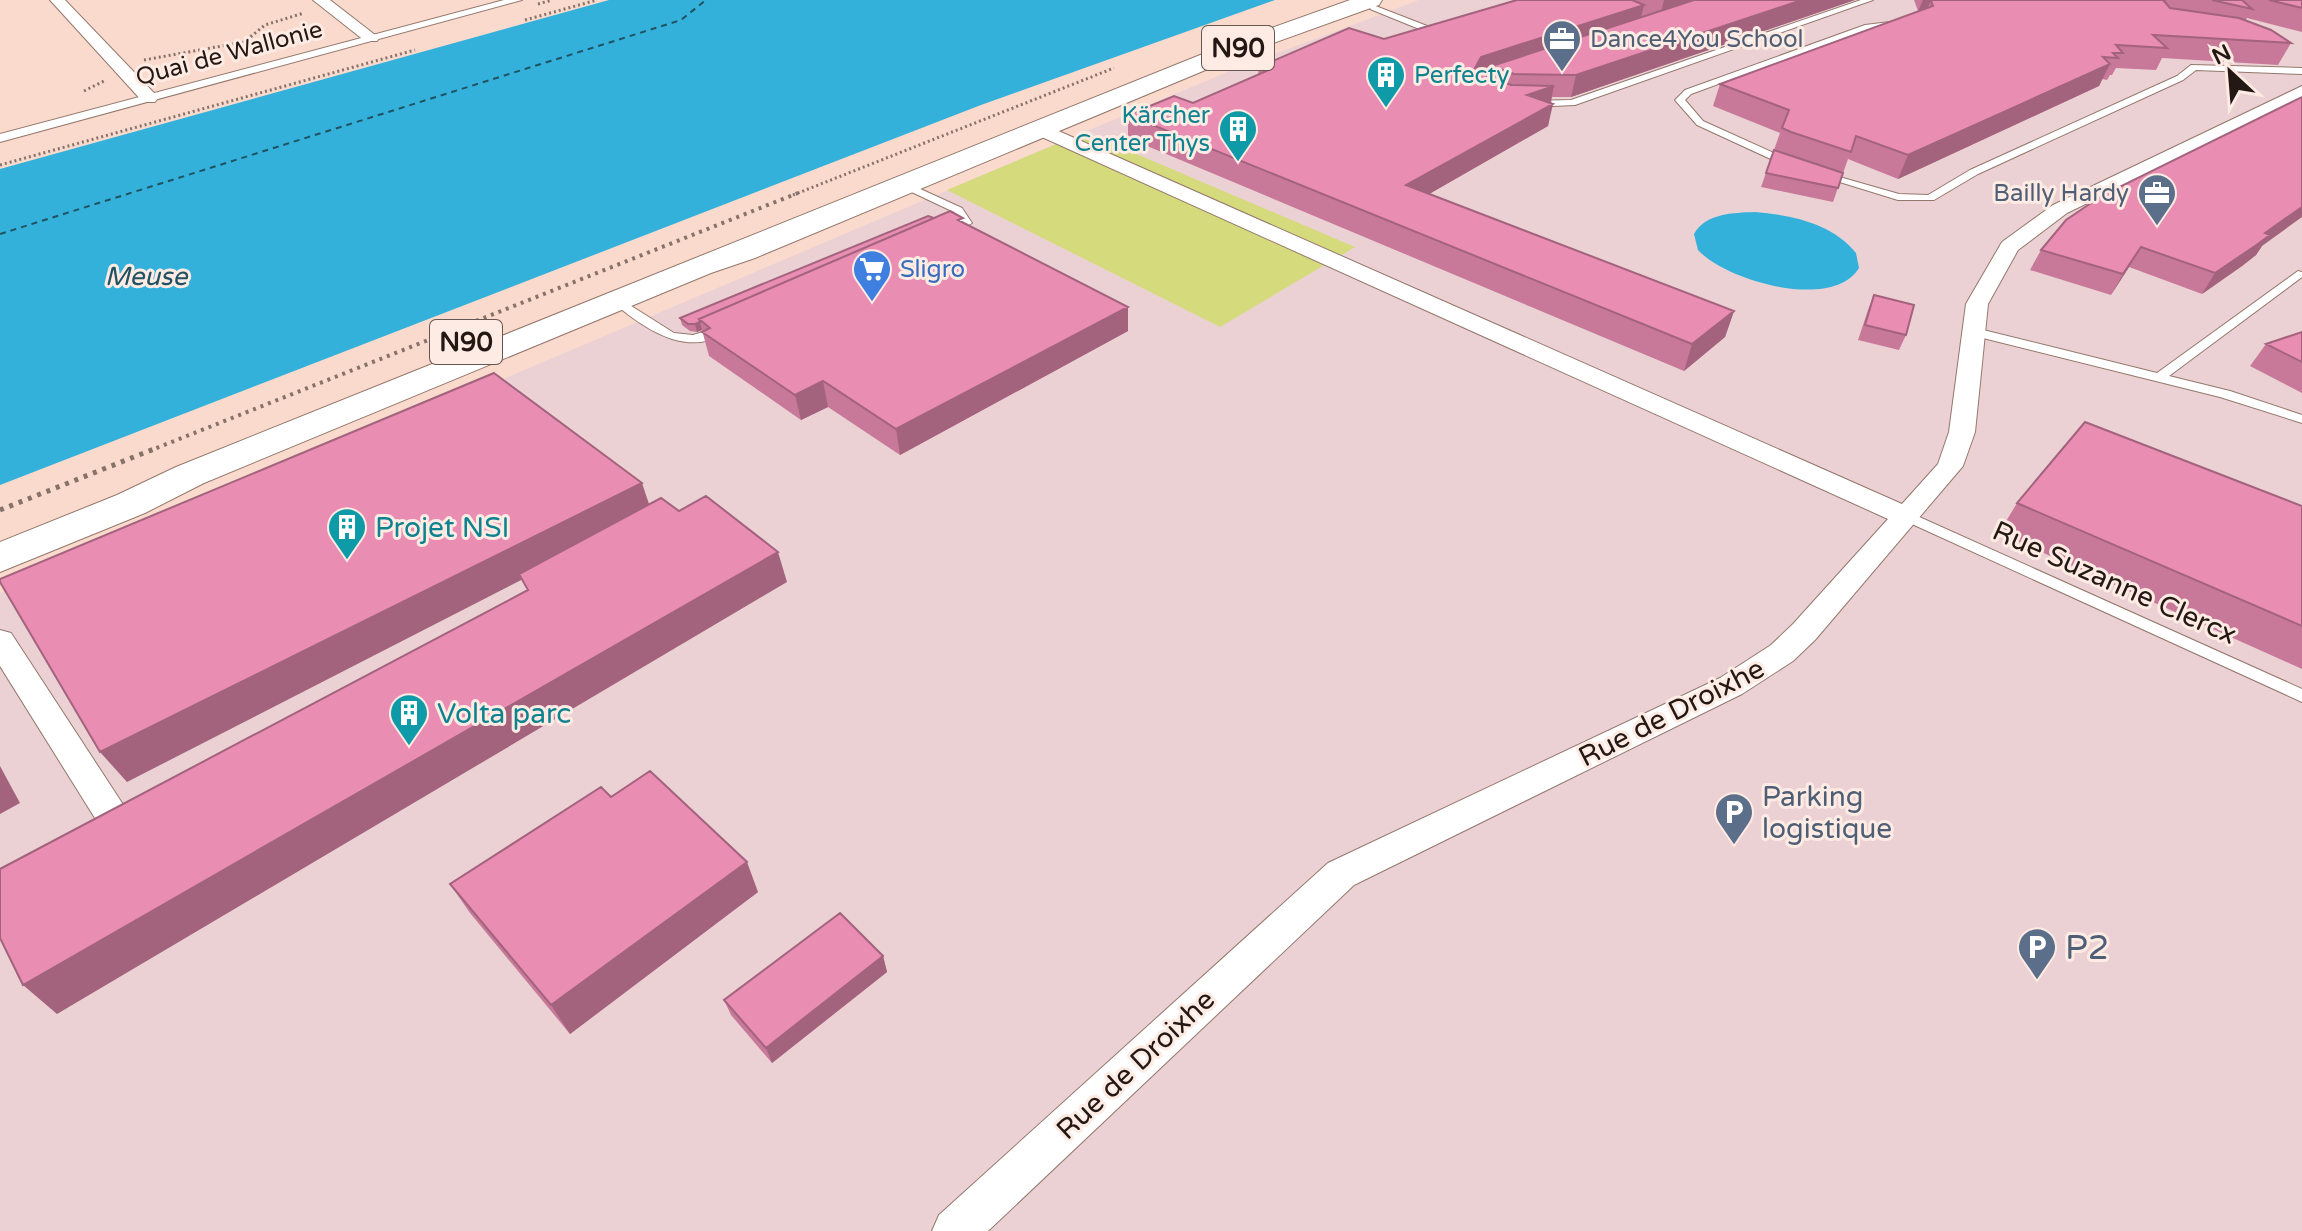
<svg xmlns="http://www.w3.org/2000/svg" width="2302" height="1231" viewBox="0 0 2302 1231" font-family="'Varela Round',sans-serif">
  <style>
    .industrial { fill: #ebd1d4 }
    .green { fill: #d5da7d }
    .water { fill: #34b1da }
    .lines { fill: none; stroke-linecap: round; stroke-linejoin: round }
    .ferry { stroke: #205263; stroke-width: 2; stroke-dasharray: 6 5; stroke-linecap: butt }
    .service-casing { stroke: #94786c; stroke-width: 2 }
    .pedestrian-casing { stroke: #94786c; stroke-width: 2 }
    .minor-casing { stroke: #94786c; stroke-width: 2 }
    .primary-casing { stroke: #94786c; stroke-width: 2 }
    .path-far2 { stroke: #87726a; stroke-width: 3; stroke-dasharray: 2 3; stroke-linecap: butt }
    .path-far1 { stroke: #87726a; stroke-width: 4; stroke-dasharray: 3 5; stroke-linecap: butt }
    .path { stroke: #87726a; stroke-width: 5; stroke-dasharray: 4 6; stroke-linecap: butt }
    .service { fill: #fff; fill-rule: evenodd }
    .pedestrian { fill: #fff; fill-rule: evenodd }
    .minor { fill: #fff; fill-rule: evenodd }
    .primary { fill: #fff; fill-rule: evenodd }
    .wall { fill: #c8799a }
    .shaded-wall { fill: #a3637d }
    .building { fill: #e98db3; stroke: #a3637d; stroke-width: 2 }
    .labels { text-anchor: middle; stroke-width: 6; stroke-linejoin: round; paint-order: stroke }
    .far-service-label { font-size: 24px; fill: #4e5e75; stroke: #feebe3; text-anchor: start }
    .far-street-label { font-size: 24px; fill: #231814; stroke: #feebe3 }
    .far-culture-label { font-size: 24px; fill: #0d838f; stroke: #feebe3; text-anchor: start }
    .far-shop-label { font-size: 24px; fill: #366cbe; stroke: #feebe3; text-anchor: start }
    .shield { fill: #feebe3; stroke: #655752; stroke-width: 2 }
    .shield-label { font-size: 26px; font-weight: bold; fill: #231814 }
    .far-water-label { font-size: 26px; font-style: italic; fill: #205263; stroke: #feebe3 }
    .culture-label { font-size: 28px; fill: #0d838f; stroke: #feebe3; text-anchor: start }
    .street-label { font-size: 28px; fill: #231814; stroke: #feebe3 }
    .service-label { font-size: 28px; fill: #4e5e75; stroke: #feebe3; text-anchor: start }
    .near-service-label { font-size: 34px; fill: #4e5e75; stroke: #feebe3; text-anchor: start }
  </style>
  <rect width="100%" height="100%" fill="#fadacd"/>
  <path class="industrial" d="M1419,0H2302V1231H0V593L1049,147L1237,68Z"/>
  <path class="green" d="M1085,132L1355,247L1220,327L947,190Z"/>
  <path class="water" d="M609,0H1275L981,105L0,485V169Z
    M1755,212C1791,215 1832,223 1856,253L1859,268C1832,312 1725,280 1698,250L1694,234C1706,213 1733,213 1755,212Z"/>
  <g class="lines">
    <path class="ferry" d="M0,234L681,20L706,0"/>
    <defs>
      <path id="service" d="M1861,0H1873L1575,105L1530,107L1525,104L1530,101L1571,100Z
        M1373,5L1440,31L1441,33L1434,35L1370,9Z
        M1898,21L1901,25L1869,29L1691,94L1685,100L1703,121L1796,163V167H1788L1697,125L1675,100L1685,90L1865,25Z
        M2191,65L2302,68V74L2196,70L2183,80L1978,174L1934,200H1898L1817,175L1822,172L1899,194L1928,195L1970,170L2177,76Z
        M905,182L962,208L972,223L951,236H943V232L961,222L954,212L901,187L900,185Z
        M2298,271L2302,272V277L2169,376L2230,391L2302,415V423L2220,397L1971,335L1969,332L1975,328L2157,373Z
        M625,302L674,333L693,335L723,326L729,330C692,358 651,333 621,309L619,306Z
        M1906,511L2302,689V702L1901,519L1899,516L1901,513Z"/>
      <path id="pedestrian" d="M504,0H522L0,142V134Z"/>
      <path id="minor" d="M50,0H65L155,94L158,98L155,102H143Z
        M313,0H330L379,38L377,41H365Z
        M2302,86V98L2067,213L2018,250L1988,304L1975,432L1963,466L1815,640L1793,661L1742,694L1354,885L988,1231H932L939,1215L1328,863L1720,678L1771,645L1793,624L1888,519L1033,133L1030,129L1033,125H1045L1902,504L1938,464L1949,432L1966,304L2002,242L2053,205Z
        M0,630L11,633L122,803L127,813L122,823L110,827L98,823L0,666Z"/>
      <path id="primary" d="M1350,0H1382L1379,5L1251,51L755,258L711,273L204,483L145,513L0,572V542L117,495L176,467L1235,41Z"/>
    </defs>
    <use href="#service" class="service-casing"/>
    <use href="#pedestrian" class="pedestrian-casing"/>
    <use href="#minor" class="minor-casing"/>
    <use href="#primary" class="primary-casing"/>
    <path class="path-far2" d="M538,4L552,0
      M525,20L597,0
      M144,60L244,42L265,25L304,13
      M84,91L104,81
      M0,165L415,50
      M793,195L1114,68"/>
    <path class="path-far1" d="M149,451L798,193"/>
    <path class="path" d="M0,510L154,449"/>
    <use href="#service" class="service"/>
    <use href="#pedestrian" class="pedestrian"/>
    <use href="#minor" class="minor"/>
    <use href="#primary" class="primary"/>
  </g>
  <path class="wall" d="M1515,0H1855L1571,97H1552L1548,126L1429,194L1734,311L1725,337L1684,371L1128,138V115L1193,103L1258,75L1259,67L1384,39Z
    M1914,0H2302V32L2247,18L2246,20L2291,43L2278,65L2162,58L2156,70L2116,68L2112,75H2110L2107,80L2102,79L2099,86L1898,179L1848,159L1833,202L1761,187L1780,133L1713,106L1720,84L1918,11Z
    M934,218L963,223L1128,307V331L900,455L828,407L801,420L709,356L702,330L697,332L690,331L682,325L680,318Z
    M2066,220L2262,246L2256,255L2242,266L2202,294L2129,267L2111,295L2030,270L2041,250Z
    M1874,295L1906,335L1899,350L1858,340L1868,310Z
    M2302,332V393L2250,366L2266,344Z
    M2017,503L2302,506V669L1999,533Z
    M611,797L758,892L570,1034L470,913L450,884Z
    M883,956L887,972L772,1063L731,1015L724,1000Z"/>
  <path class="shaded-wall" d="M1664,0H1718L1659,19Z
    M1802,0H1855L1571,97L1576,75Z
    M1923,0H1948L1931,1L1928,7L1918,11Z
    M1644,5L1639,26L1492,66L1490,75L1477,79L1475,68L1481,57Z
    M2110,64L2099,86L1898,179L1908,155Z
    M1554,86L1550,105L1553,104L1548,126L1403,209L1406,185L1527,95Z
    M2302,207V217L2262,246L2256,255L2242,266L2202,294L2215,273L2265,233Z
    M2141,247L2129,267L2111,295L2123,274Z
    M1128,307V331L900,455L896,429Z
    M1734,311L1725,337L1684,371L1692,344Z
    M700,322L702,330L697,332L695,324Z
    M823,381L828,407L801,420L795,395Z
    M642,483L652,513L127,782L100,752Z
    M778,552L787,582L57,1014L23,985Z
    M0,766L20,803L0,814Z
    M747,862L758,892L570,1034L551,1005Z
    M883,956L887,972L772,1063L766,1048Z"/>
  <path class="building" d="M1517,0H1632L1644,5L1481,57L1475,68L1477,72L1511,85L1554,86L1527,95L1553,104L1406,185L1734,311L1692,344L1128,115L1174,96L1193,103L1269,70L1259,67L1349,28L1384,39Z
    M1694,0H1802L1576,75L1514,74L1492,66Z
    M1933,0H2165L2164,1L2170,8L2239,18L2271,30L2291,43L2153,35L2167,48L2116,45L2123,53H2113L2118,58L2103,57L2110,64L1908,155L1856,136L1851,152L1791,132L1782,128L1789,110L1720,84L1933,6L1931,1Z
    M2212,0H2242L2252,9Z
    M2269,0H2302V8Z
    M2302,97V207L2265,233L2270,235L2255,246L2215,273L2141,247L2123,274L2041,250L2066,220L2103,195Z
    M1774,150L1843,173L1838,188L1766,173Z
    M950,211L963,218L958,220L1128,307L896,429L823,381L795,395L702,332L710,328L699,319Z
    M928,216L934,218L699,319L700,322L695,324H688L680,318Z
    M1874,295L1914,305L1906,335L1865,325Z
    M2302,332V362L2266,344Z
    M494,373L642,483L100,752L0,582V579Z
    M2085,422L2302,506V626L2017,503Z
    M706,496L778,552L23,985L0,938V869L528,590L519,574L661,498L679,511Z
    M650,771L747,862L551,1005L450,884L601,787L611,797Z
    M840,913L883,956L766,1048L724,1000Z"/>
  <defs>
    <symbol id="office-pin" viewBox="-11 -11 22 30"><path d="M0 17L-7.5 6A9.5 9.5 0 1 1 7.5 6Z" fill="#5c6f8a" stroke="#feebe3"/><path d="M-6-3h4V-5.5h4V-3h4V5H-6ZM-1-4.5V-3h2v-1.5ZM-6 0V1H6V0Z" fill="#fff"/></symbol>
    <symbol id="building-pin" viewBox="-11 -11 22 30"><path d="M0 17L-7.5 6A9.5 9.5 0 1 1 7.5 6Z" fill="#0f9aa8" stroke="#feebe3"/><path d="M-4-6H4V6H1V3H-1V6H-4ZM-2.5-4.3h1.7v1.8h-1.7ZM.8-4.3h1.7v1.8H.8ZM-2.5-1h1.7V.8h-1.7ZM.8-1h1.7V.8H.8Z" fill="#fff"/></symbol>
    <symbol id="supermarket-pin" viewBox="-11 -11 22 30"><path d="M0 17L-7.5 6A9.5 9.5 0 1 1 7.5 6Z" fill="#3f7fe0" stroke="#feebe3"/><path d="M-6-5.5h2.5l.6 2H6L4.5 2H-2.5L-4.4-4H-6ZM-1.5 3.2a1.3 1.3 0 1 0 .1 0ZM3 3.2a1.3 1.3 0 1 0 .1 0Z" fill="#fff"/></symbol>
    <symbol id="parking-pin" viewBox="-11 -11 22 30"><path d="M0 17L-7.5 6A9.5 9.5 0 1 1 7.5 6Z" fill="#5c6f8a" stroke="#feebe3"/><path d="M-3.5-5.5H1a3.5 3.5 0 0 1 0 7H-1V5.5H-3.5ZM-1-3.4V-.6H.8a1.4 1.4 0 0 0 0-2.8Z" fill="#fff"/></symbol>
  </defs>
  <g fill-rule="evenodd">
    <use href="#office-pin" x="1540" y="17" width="44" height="60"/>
    <use href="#building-pin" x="1364" y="53" width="44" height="60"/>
    <use href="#building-pin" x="1216" y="107" width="44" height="60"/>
    <use href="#office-pin" x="2135" y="171" width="44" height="60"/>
    <use href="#supermarket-pin" x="850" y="247" width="44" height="60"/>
    <use href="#building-pin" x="325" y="505" width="44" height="60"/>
    <use href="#building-pin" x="387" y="691" width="44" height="60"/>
    <use href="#parking-pin" x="1712" y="790" width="44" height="60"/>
    <use href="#parking-pin" x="2015" y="925" width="44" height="60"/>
  </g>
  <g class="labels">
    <g class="far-service-label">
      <text x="1590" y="47">Dance4You School</text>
      <text x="2129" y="201" text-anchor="end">Bailly Hardy</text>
    </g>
    <g class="far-street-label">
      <text transform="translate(229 53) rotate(-15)" y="8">Quai de Wallonie</text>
    </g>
    <g class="far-culture-label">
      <text x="1414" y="83">Perfecty</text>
      <text x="1210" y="123" text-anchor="end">Kärcher<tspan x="1210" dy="28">Center Thys</tspan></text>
    </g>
    <g class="far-shop-label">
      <text x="900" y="277">Sligro</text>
    </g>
    <g class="shield">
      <rect x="1202" y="26" width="72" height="44" rx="6"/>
      <rect x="430" y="320" width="72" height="44" rx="6"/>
    </g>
    <g class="shield-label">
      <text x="1238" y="57">N90</text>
      <text x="466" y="351">N90</text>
    </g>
    <g class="far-water-label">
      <text x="146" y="285">Meuse</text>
    </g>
    <g class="culture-label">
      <text x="375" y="537">Projet NSI</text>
      <text x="437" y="723">Volta parc</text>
    </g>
    <g class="street-label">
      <text transform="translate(2115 582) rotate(24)" y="10">Rue Suzanne Clercx</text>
      <text transform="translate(1671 712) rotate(-27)" y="10">Rue de Droixhe</text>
      <text transform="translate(1135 1064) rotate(-43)" y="10">Rue de Droixhe</text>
    </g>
    <g class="service-label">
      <text x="1762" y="806">Parking<tspan x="1762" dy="32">logistique</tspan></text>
    </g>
    <g class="near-service-label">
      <text x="2065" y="959">P2</text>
    </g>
  </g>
  <g transform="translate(2230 72) rotate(334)" stroke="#feebe3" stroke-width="6" paint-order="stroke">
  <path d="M0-6L14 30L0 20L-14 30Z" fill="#231814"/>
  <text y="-12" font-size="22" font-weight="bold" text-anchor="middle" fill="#231814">N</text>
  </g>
</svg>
